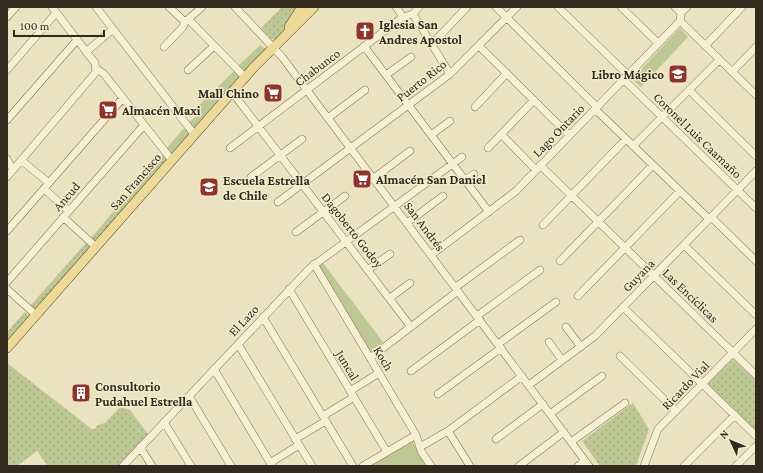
<svg xmlns="http://www.w3.org/2000/svg" width="763" height="473" viewBox="0 0 763 473" font-family="'Crimson Pro',serif">
  <style>
    .grass { fill: #bdc894 }
    .park { fill: url(#park-dots) }
    .lines { fill: none; stroke-linecap: round; stroke-linejoin: round }
    .minor-casing { stroke: #827359; stroke-width: 8 }
    .major-casing { stroke: #50412d; stroke-width: 10 }
    .minor { stroke: #f6efd2; stroke-width: 7 }
    .major { stroke: #edda98; stroke-width: 9 }
    .labels { text-anchor: middle; stroke-width: 3; stroke-linejoin: round; paint-order: stroke }
    .poi-label { font-size: 13px; font-weight: bold; fill: #33291c; stroke: #f3ebce; text-anchor: start }
    .street-label { font-size: 13px; fill: #33291c; stroke: #f3ebce }
  </style>
  <defs>
    <pattern id="park-dots" width="8" height="8" patternUnits="userSpaceOnUse"><rect width="8" height="8" fill="#bdc894"/><path d="M2 2h.1M6 6h.1" fill="none" stroke="#a3ac7f" stroke-width="1.8" stroke-linecap="round"/></pattern>
  </defs>
  <rect width="100%" height="100%" fill="#ebe2bf"/>
  <path class="grass" d="M680,28L688,37L641,87L632,79Z
    M260,45L266,49L244,73L237,67Z
    M234,71L240,77L193,129L188,123L201,112L197,107Z
    M184,128L189,134L171,156L166,149Z
    M323,263L383,342L371,352L319,266Z
    M412,441L427,466H370Z"/>
  <path class="park" d="M282,7H298L289,24L276,39H271L261,28Z
    M163,154L168,161L96,244L90,239Z
    M87,242L93,247L35,313L29,307Z
    M25,312L29,316L7,342V332Z
    M733,359L756,380V433L707,385Z
    M7,363L93,430L98,425L105,423L120,407L130,410L148,434L119,466H48L37,451L17,466H7Z
    M633,403L649,429L636,466H600L582,441Z"/>
  <g class="lines">
    <defs>
      <path id="minor" d="M96,7L194,134
        M169,7L185,22
        M235,7L282,57L589,466
        M396,7L403,17
        M496,7L597,107
        M558,7L628,75
        M621,7L658,43
        M675,7L681,13
        M413,14L450,74
        M7,17L16,7
        M189,20L245,77
        M680,21L756,95
        M432,44L467,7
        M364,46L489,212
        M479,46L569,135
        M705,46L742,7
        M164,47L183,27L185,22L202,7
        M86,52L113,29
        M97,69L104,74L171,159
        M7,70L56,13
        M188,70L214,46
        M732,72L756,47
        M386,75L411,57
        M623,79L756,208
        M689,90L756,156
        M232,92L411,327
        M475,107L507,73
        M595,109L709,219
        M328,118L365,90
        M7,120L77,40
        M501,134L536,170
        M431,135L450,121
        M633,146L719,60
        M230,148L403,17L413,14L419,7
        M488,148L534,100
        M7,159L13,170
        M21,160L49,183
        M540,165L756,375
        M7,177L96,72L95,63L52,7
        M251,177L302,139
        M374,178L410,151
        M465,180L474,174
        M44,189L69,211
        M278,202L450,74L517,7
        M63,217L96,247
        M711,217L756,261
        M407,223L443,196
        M543,225L626,139
        M7,231L123,98
        M296,232L345,196
        M684,245L756,315
        M431,255L516,191L680,21L681,13L687,7
        M560,261L653,165
        M314,264L416,435L421,451L431,466
        M369,269L390,254
        M7,282L144,125
        M456,287L520,240
        M7,289L36,315
        M289,289L387,452
        M578,296L680,191
        M390,298L410,283
        M623,307L756,436
        M477,316L540,270
        M263,317L353,466
        M566,327L581,347
        M549,342L562,360
        M238,344L312,466
        M498,344L556,302
        M620,356L676,411
        M370,358L458,291
        M214,369L272,466
        M411,371L480,320
        M529,385L595,336L756,171
        M350,391L379,373
        M438,394L501,348
        M189,396L231,466
        M550,414L602,376
        M323,416L354,397
        M164,422L191,466
        M448,431L470,466
        M295,439L326,421
        M496,439L543,404
        M571,442L625,403
        M140,447L152,466
        M420,447L448,431L522,376
        M270,463L299,445
        M123,466L310,268L462,157
        M363,466L416,435
        M519,466L564,432
        M578,466L585,461
        M644,466L658,429L756,329
        M684,466L735,415
        M736,466L756,446"/>
      <path id="major" d="M289,27L302,7
        M7,348L254,67L314,7"/>
    </defs>
    <use href="#minor" class="minor-casing"/>
    <use href="#major" class="major-casing"/>
    <use href="#minor" class="minor"/>
    <use href="#major" class="major"/>
  </g>
  <defs>
    <symbol id="church-square" viewBox="-11 -11 22 22"><rect x="-9" y="-9" width="18" height="18" rx="4" fill="#8e342c" stroke="#f3ebce"/><path d="M-1.2-6h2.4v3.5h3.3v2.4h-3.3V6h-2.4V-.1h-3.3v-2.4h3.3Z" fill="#fff"/></symbol>
    <symbol id="school-square" viewBox="-11 -11 22 22"><rect x="-9" y="-9" width="18" height="18" rx="4" fill="#8e342c" stroke="#f3ebce"/><path d="M0-5L7-2L0 1L-7-2ZM-4 1L0 2.5L4 1V4Q0 6-4 4Z" fill="#fff"/></symbol>
    <symbol id="supermarket-square" viewBox="-11 -11 22 22"><rect x="-9" y="-9" width="18" height="18" rx="4" fill="#8e342c" stroke="#f3ebce"/><path d="M-6-5.5h2.5l.6 2H6L4.5 2H-2.5L-4.4-4H-6ZM-1.5 3.2a1.3 1.3 0 1 0 .1 0ZM3 3.2a1.3 1.3 0 1 0 .1 0Z" fill="#fff"/></symbol>
    <symbol id="building-square" viewBox="-11 -11 22 22"><rect x="-9" y="-9" width="18" height="18" rx="4" fill="#8e342c" stroke="#f3ebce"/><path d="M-4-6H4V6H1V3H-1V6H-4ZM-2.5-4.3h1.7v1.8h-1.7ZM.8-4.3h1.7v1.8H.8ZM-2.5-1h1.7V.8h-1.7ZM.8-1h1.7V.8H.8Z" fill="#fff"/></symbol>
  </defs>
  <g fill-rule="evenodd">
    <use href="#church-square" x="354" y="20" width="22" height="22"/>
    <use href="#school-square" x="667" y="63" width="22" height="22"/>
    <use href="#supermarket-square" x="262" y="82" width="22" height="22"/>
    <use href="#supermarket-square" x="97" y="99" width="22" height="22"/>
    <use href="#supermarket-square" x="351" y="168" width="22" height="22"/>
    <use href="#school-square" x="198" y="176" width="22" height="22"/>
    <use href="#building-square" x="70" y="382" width="22" height="22"/>
  </g>
  <g class="labels">
    <g class="poi-label">
      <text x="379" y="29">Iglesia San<tspan x="379" dy="15">Andres Apostol</tspan></text>
      <text x="664" y="79" text-anchor="end">Libro Mágico</text>
      <text x="259" y="98" text-anchor="end">Mall Chino</text>
      <text x="122" y="115">Almacén Maxi</text>
      <text x="376" y="184">Almacén San Daniel</text>
      <text x="223" y="185">Escuela Estrella<tspan x="223" dy="15">de Chile</tspan></text>
      <text x="95" y="391">Consultorio<tspan x="95" dy="15">Pudahuel Estrella</tspan></text>
    </g>
    <g class="street-label">
      <text transform="translate(317 67) rotate(-37)" y="5">Chabunco</text>
      <text transform="translate(421 80) rotate(-38)" y="5">Puerto Rico</text>
      <text transform="translate(558 130) rotate(-46)" y="5">Lago Ontario</text>
      <text transform="translate(698 135) rotate(44)" y="5">Coronel Luis Caamaño</text>
      <text transform="translate(135 181) rotate(-49)" y="5">San Francisco</text>
      <text transform="translate(66 196) rotate(-49)" y="5">Ancud</text>
      <text transform="translate(425 226) rotate(53)" y="5">San Andrés</text>
      <text transform="translate(353 230) rotate(52)" y="5">Dagoberto Godoy</text>
      <text transform="translate(638 275) rotate(-46)" y="5">Guyana</text>
      <text transform="translate(691 295) rotate(44)" y="5">Las Encíclicas</text>
      <text transform="translate(243 320) rotate(-47)" y="5">El Lazo</text>
      <text transform="translate(384 358) rotate(59)" y="5">Koch</text>
      <text transform="translate(348 365) rotate(59)" y="5">Juncal</text>
      <text transform="translate(685 385) rotate(-46)" y="5">Ricardo Vial</text>
    </g>
  </g>
  <rect width="763" height="473" fill="none" stroke="#33291c" stroke-width="16"/>
  <g transform="translate(731 441) rotate(314)" stroke="#f3ebce" stroke-width="3" paint-order="stroke">
  <path d="M0-3L7 15L0 10L-7 15Z" fill="#33291c"/>
  <text y="-6" font-size="11" font-weight="bold" text-anchor="middle" fill="#33291c">N</text>
  </g>
  <path d="M14 30v6h90v-6" fill="none" stroke="#33291c" stroke-width="2"/>
  <text x="20" y="30" font-size="12" fill="#33291c" stroke="#f3ebce" stroke-width="3" paint-order="stroke">100 m</text>
</svg>
